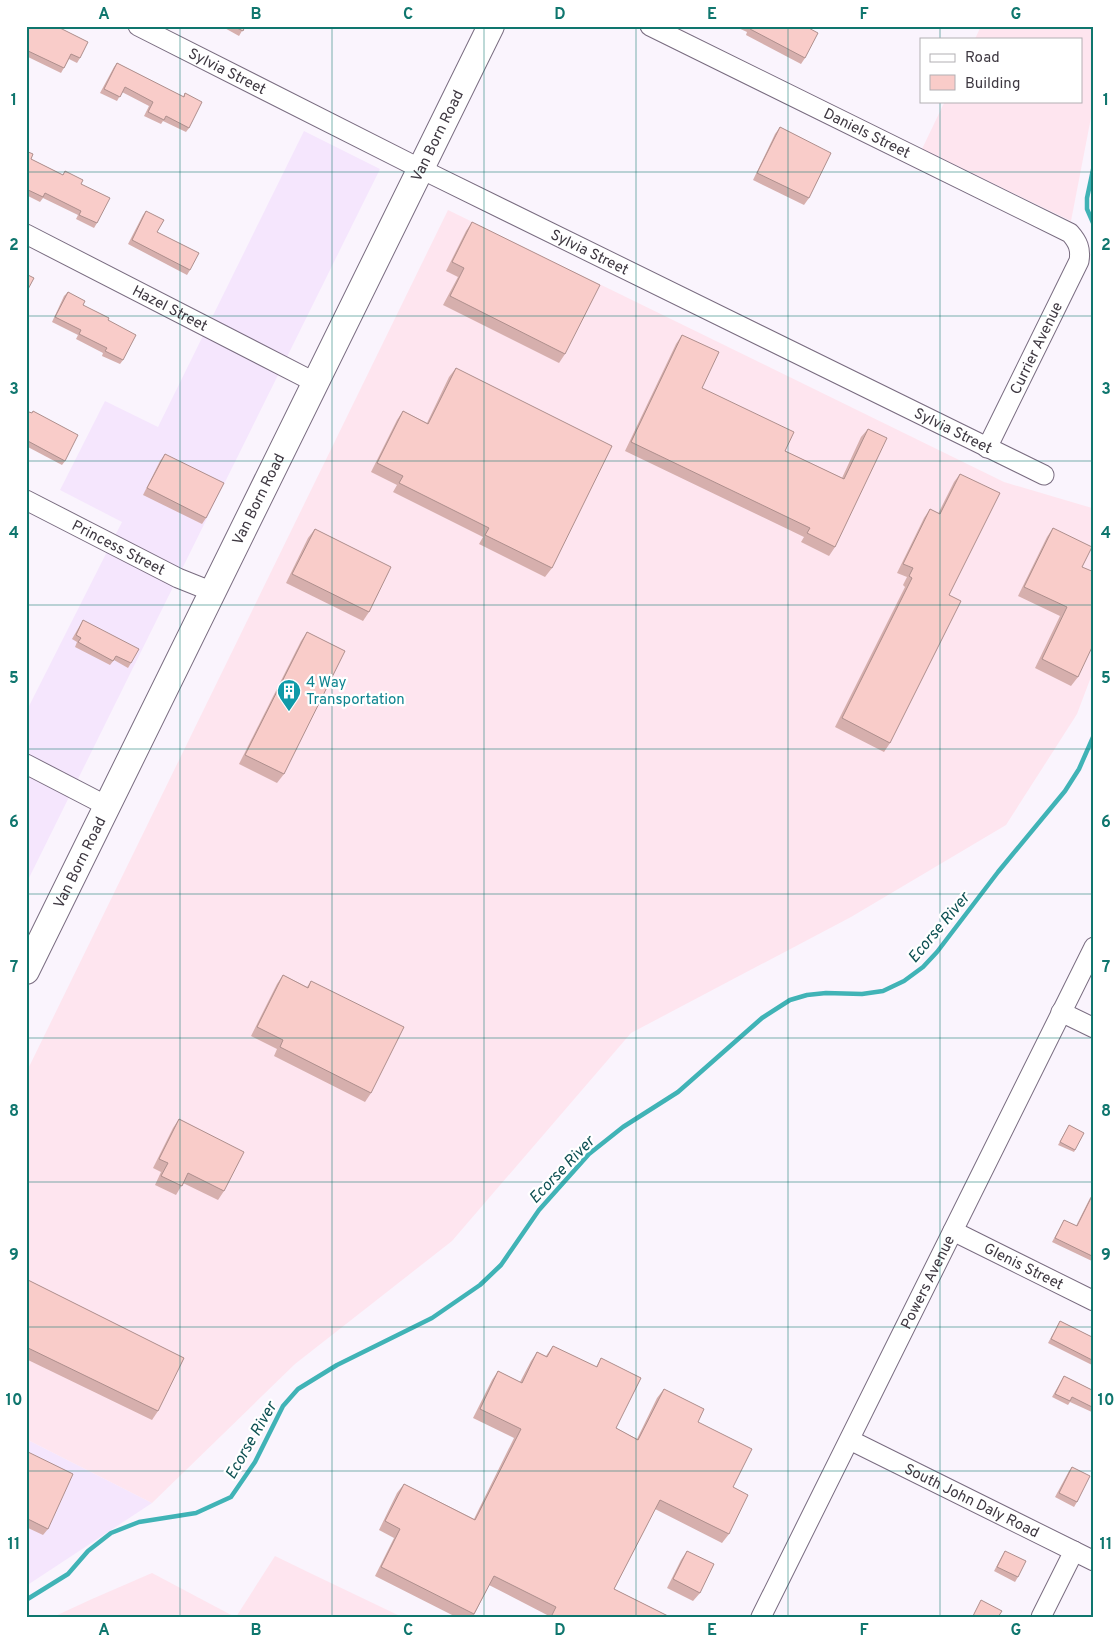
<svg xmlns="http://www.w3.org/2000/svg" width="1120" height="1643" font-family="Overpass,sans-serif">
<rect width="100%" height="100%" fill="#faf4fd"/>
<g fill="#f5e6fd">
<path d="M 304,131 L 380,169 L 26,884 L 26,712 L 122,522 L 60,490 L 105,401 L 158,427 Z"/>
<path d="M 26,1439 L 152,1503 L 26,1586 Z"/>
</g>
<g fill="#fee5ef">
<path d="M 981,26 L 1094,26 L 1094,102 L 1071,221 L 922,149 L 945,101 L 1081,101 L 1081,39 L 975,39 Z"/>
<path d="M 448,210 L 1004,482 L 1092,508 L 1094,512 L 1094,669 L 1077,714 L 1006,825 L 851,917 L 631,1033 L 452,1241 L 295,1364 L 152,1503 L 26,1439 L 26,1073 Z"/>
<path d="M 275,1556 L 310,1573 L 402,1617 L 236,1617 Z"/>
<path d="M 152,1573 L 235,1617 L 53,1617 L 92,1599 Z"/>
</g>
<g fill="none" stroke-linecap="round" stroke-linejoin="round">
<g stroke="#40b3b6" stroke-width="4.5">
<path d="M 1094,165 L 1087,198 L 1087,209 L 1094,225"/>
<path d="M 26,1600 L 68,1574 L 88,1551 L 111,1533 L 139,1522 L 196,1513 L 231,1497 L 255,1462 L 283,1406 L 298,1389 L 337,1365 L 432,1318 L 480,1285 L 501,1265 L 539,1210 L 589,1154 L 623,1127 L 678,1092 L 762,1018 L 790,1000 L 807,995 L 826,993 L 862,994 L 883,991 L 904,981 L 923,967 L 937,952 L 998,872 L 1065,791 L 1079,769 L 1094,735"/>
</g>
<g stroke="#796c80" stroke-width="21">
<g id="street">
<path id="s1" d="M 138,26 L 421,169 L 1044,475"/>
<path id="s2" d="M 650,26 L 1070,233 C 1078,242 1081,249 1079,261 L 987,448"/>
<path id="s3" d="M 26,234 L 316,383"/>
<path id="s4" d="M 26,500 L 178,578 L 213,592"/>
<path d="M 26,764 L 107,806"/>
<path d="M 1061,1012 L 1094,1028"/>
<path id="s5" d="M 953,1231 L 1094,1301"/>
<path id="s6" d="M 850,1440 L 1094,1561"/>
<path id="s7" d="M 761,1617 L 1094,947"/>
<path d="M 1041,1617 L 1074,1551"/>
</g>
</g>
<g stroke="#796c80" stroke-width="28">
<g id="secondary">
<path id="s8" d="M 26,971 L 491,26"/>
</g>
</g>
<use href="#street" stroke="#fff" stroke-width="19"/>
<use href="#secondary" stroke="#fff" stroke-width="26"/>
</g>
<g fill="#d6afad">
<path d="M 26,26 L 80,58 L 77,63 L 69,59 L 61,73 L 26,56 Z"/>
<path d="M 221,26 L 245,26 L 239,36 Z"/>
<path d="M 734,26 L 805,26 L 805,58 L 801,64 L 746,35 L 747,32 Z"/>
<path d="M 117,63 L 183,97 L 185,93 L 189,128 L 186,132 L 163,121 L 161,124 L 144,116 L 149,106 L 122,92 L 117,101 L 100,93 L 114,67 Z"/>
<path d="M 780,127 L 809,198 L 804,205 L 753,180 L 775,134 Z"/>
<path d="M 26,151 L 31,159 L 63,175 L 65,171 L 81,184 L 97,223 L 94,228 L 76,219 L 78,215 L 43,198 L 40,202 L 26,195 Z"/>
<path d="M 146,211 L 157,232 L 190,270 L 187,275 L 128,244 L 143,215 Z"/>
<path d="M 472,222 L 565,354 L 559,363 L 443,305 L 458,277 L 446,271 L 466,231 Z"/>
<path d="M 68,292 L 83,305 L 108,320 L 123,360 L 120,364 L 102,356 L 103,353 L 76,339 L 78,335 L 52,322 L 64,296 Z"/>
<path d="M 682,335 L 702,388 L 785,451 L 842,478 L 861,437 L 868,429 L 835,547 L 829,556 L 801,542 L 804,537 L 625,451 L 676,344 Z"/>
<path d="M 456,368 L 552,568 L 545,577 L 479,544 L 483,537 L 393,492 L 397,485 L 371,472 L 397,420 L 403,411 L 427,423 L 449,377 Z"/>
<path d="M 26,411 L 65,461 L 62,465 L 26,446 Z"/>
<path d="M 165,454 L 206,518 L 202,524 L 143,495 L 160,461 Z"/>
<path d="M 960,474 L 949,595 L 890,743 L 884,752 L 835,727 L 905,587 L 903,585 L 907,577 L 897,573 L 924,518 L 930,509 L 938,514 L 954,482 Z"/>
<path d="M 1053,528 L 1082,567 L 1078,677 L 1071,686 L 1035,668 L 1060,616 L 1018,596 L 1047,537 Z"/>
<path d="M 315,529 L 369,612 L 363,621 L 286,583 L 308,538 Z"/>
<path d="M 83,620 L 131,663 L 128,668 L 114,660 L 110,665 L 75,647 L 77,642 L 72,639 Z"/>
<path d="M 307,632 L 284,774 L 277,783 L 239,764 L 301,641 Z"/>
<path d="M 283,975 L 307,987 L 311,981 L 371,1093 L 365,1102 L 274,1056 L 277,1049 L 251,1036 L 277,984 Z"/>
<path d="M 179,1119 L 224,1191 L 218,1200 L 183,1183 L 176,1195 L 155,1185 L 161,1172 L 153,1168 L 173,1128 Z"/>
<path d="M 1069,1125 L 1075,1150 L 1074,1152 L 1058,1145 Z"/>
<path d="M 1093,1194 L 1092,1233 L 1094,1234 L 1094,1262 L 1052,1242 L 1064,1220 L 1076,1226 L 1090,1198 Z"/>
<path d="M 26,1279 L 158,1411 L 152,1420 L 26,1359 Z"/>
<path d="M 1060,1321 L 1094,1338 L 1094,1366 L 1048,1343 Z"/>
<path d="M 553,1346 L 596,1367 L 601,1358 L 616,1428 L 637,1439 L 657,1398 L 664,1389 L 698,1422 L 733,1487 L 729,1534 L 722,1543 L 655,1509 L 614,1589 L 670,1617 L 549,1617 L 549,1616 L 489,1585 L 473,1617 L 456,1617 L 375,1576 L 394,1538 L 379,1530 L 397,1493 L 404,1484 L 474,1519 L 514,1438 L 473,1418 L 492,1380 L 498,1371 L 520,1382 L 531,1361 L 537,1352 L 546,1356 Z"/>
<path d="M 1064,1376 L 1094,1391 L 1094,1413 L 1070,1402 L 1068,1405 L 1052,1397 Z"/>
<path d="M 26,1451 L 48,1529 L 43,1535 L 26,1527 Z"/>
<path d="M 1072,1467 L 1077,1502 L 1074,1507 L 1055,1497 L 1069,1471 Z"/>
<path d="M 687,1551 L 700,1593 L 693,1601 L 667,1588 L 681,1560 Z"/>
<path d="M 1005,1551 L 1018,1577 L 1015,1582 L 994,1571 L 1002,1556 Z"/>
</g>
<g fill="#f9ccc9" stroke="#ae8f8d">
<path d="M 26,26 L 56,26 L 88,42 L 80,58 L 71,54 L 64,68 L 26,50 Z"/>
<path d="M 233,26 L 245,26 L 243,31 Z"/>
<path d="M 750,26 L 805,26 L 818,33 L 805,58 L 750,29 L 751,27 Z"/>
<path d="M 117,63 L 184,97 L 185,93 L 202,102 L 189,128 L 166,116 L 164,120 L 148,112 L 153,102 L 125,87 L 120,97 L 104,89 Z"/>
<path d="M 780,127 L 831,153 L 809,198 L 757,173 Z"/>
<path d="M 26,151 L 33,154 L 31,159 L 63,175 L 65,171 L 83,180 L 81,184 L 110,198 L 97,223 L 79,215 L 81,211 L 45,193 L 43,197 L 26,189 L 26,186 L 28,183 L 26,183 Z"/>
<path d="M 146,211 L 164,220 L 157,232 L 199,253 L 190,270 L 132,240 Z"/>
<path d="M 472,222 L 600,285 L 565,354 L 450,296 L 464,268 L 452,262 Z"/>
<path d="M 26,274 L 34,278 L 26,293 Z"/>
<path d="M 68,292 L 85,301 L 83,305 L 109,318 L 108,320 L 136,335 L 123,360 L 105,351 L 107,348 L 79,334 L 81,330 L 55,317 Z"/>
<path d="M 682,335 L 719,352 L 702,388 L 794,432 L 785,451 L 844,479 L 868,429 L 887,438 L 835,547 L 807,533 L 810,528 L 631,442 Z"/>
<path d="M 456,368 L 612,446 L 552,568 L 485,535 L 489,528 L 399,483 L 403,476 L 377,463 L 403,411 L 428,424 Z"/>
<path d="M 26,411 L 32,413 L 33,411 L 78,435 L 65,461 L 26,440 Z"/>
<path d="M 165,454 L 224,483 L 206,518 L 147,488 Z"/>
<path d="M 960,474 L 1000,493 L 949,595 L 961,601 L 890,743 L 842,718 L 912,578 L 909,576 L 913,568 L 903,564 L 930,509 L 940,514 Z"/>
<path d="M 1053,528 L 1092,547 L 1082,567 L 1094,572 L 1094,643 L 1078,677 L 1042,659 L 1067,607 L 1024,587 Z"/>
<path d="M 315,529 L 391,567 L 369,612 L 292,574 Z"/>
<path d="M 83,620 L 139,649 L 131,663 L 116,656 L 113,661 L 78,642 L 81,638 L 76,635 Z"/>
<path d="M 307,632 L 345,651 L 284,774 L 245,755 Z"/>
<path d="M 283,975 L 308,988 L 311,981 L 404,1027 L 371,1093 L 280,1047 L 283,1040 L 257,1027 Z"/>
<path d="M 179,1119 L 244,1152 L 224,1191 L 188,1173 L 182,1186 L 161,1176 L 168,1163 L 159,1159 Z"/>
<path d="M 1069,1125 L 1084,1133 L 1075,1150 L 1060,1142 Z"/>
<path d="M 1093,1194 L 1094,1194 L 1094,1230 L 1092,1233 L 1094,1234 L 1094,1257 L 1055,1238 L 1064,1220 L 1077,1226 Z"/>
<path d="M 26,1279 L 184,1358 L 158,1411 L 26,1347 Z"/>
<path d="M 1060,1321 L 1094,1338 L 1094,1361 L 1051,1339 Z"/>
<path d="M 553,1346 L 597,1367 L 601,1358 L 641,1378 L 616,1428 L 638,1440 L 664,1389 L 704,1409 L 698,1422 L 752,1449 L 733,1487 L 748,1495 L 729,1534 L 660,1500 L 614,1589 L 670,1617 L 551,1617 L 556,1607 L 494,1576 L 474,1614 L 381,1567 L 400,1529 L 385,1521 L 404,1484 L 475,1520 L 521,1429 L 480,1409 L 498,1371 L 522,1383 L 537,1352 L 547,1357 Z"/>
<path d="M 1064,1376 L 1094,1391 L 1094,1408 L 1072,1397 L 1070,1401 L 1055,1394 Z"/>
<path d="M 26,1451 L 73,1474 L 48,1529 L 26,1518 Z"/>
<path d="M 1072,1467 L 1090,1476 L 1077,1502 L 1059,1493 Z"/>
<path d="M 687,1551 L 714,1564 L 700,1593 L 673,1579 Z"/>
<path d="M 1005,1551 L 1026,1561 L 1018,1577 L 997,1567 Z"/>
<path d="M 981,1600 L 1002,1611 L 998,1617 L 975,1617 L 973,1616 Z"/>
</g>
<path fill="none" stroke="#0f766e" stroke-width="1" stroke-opacity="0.55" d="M 180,26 L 180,1617M 332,26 L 332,1617M 484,26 L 484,1617M 636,26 L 636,1617M 788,26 L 788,1617M 940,26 L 940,39M 940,101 L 940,1617M 26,172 L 1094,172M 26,316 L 1094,316M 26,461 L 1094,461M 26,605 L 1094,605M 26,749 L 1094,749M 26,894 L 1094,894M 26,1038 L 1094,1038M 26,1182 L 1094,1182M 26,1327 L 1094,1327M 26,1471 L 1094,1471"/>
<defs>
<g id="building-pin" transform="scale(1.25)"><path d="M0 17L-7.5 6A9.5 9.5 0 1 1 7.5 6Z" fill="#0f9aa8" stroke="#fff"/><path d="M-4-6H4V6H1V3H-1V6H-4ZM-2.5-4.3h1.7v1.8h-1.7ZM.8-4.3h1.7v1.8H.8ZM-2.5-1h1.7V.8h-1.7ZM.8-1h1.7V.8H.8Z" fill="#fff"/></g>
</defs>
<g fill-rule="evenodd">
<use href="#building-pin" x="289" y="691"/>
</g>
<g text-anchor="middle" stroke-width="4.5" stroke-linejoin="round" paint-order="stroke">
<g font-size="15" fill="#3e3841" stroke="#fff">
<text dy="5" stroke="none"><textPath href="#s1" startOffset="100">Sylvia Street</textPath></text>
<text dy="5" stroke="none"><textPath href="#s2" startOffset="242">Daniels Street</textPath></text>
<text dy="5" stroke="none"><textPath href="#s8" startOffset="931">Van Born Road</textPath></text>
<text dy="5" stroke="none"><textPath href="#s1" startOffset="505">Sylvia Street</textPath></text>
<text dy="5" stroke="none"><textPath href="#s3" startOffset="162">Hazel Street</textPath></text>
<text transform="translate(1036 348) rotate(-64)" y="5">Currier Avenue</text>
<text dy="5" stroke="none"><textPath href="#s1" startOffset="910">Sylvia Street</textPath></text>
<text dy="5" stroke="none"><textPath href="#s8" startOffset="526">Van Born Road</textPath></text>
<text dy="5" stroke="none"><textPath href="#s4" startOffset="104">Princess Street</textPath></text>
<text dy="5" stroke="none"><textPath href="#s8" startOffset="121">Van Born Road</textPath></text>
<text dy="5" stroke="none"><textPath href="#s5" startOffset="79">Glenis Street</textPath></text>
<text dy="5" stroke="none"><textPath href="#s7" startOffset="374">Powers Avenue</textPath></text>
<text dy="5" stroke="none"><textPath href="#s6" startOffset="136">South John Daly Road</textPath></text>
</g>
<g font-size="15" fill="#0d838f" stroke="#fff" text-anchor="start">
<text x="306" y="687">4 Way<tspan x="306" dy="17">Transportation</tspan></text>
</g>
<g font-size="16" font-style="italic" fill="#0e5153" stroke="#fff">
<text transform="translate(938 927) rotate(-50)" y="6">Ecorse River</text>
<text transform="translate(561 1169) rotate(-46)" y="6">Ecorse River</text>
<text transform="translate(250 1440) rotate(-60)" y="6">Ecorse River</text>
</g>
</g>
<rect width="1120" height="1643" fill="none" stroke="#ffffff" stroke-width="55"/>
<rect x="920" y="38" width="162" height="65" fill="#ffffff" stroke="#b2afb3"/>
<rect x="930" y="54" width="25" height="8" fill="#ffffff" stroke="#b2afb3"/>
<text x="965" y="62" font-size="15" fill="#3e3841">Road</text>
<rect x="930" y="75" width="25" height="15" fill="#f9ccc9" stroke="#b2afb3"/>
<text x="965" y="88" font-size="15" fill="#3e3841">Building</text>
<rect x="28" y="28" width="1064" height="1588" fill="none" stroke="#0f766e" stroke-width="2"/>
<g font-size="16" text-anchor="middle" font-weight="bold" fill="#0f766e">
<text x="104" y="19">A</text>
<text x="256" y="19">B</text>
<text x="408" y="19">C</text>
<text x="560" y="19">D</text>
<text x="712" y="19">E</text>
<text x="864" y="19">F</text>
<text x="1016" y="19">G</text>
<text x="14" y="105">1</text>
<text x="1106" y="105">1</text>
<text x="14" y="250">2</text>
<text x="1106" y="250">2</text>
<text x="14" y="394">3</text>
<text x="1106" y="394">3</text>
<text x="14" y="538">4</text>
<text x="1106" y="538">4</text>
<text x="14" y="683">5</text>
<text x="1106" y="683">5</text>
<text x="14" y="827">6</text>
<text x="1106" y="827">6</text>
<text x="14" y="972">7</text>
<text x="1106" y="972">7</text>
<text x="14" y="1116">8</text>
<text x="1106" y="1116">8</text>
<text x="14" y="1260">9</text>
<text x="1106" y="1260">9</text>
<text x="14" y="1405">10</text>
<text x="1106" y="1405">10</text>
<text x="14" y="1549">11</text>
<text x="1106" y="1549">11</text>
<text x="104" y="1635">A</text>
<text x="256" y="1635">B</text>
<text x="408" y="1635">C</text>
<text x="560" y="1635">D</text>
<text x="712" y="1635">E</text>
<text x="864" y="1635">F</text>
<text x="1016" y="1635">G</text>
</g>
</svg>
